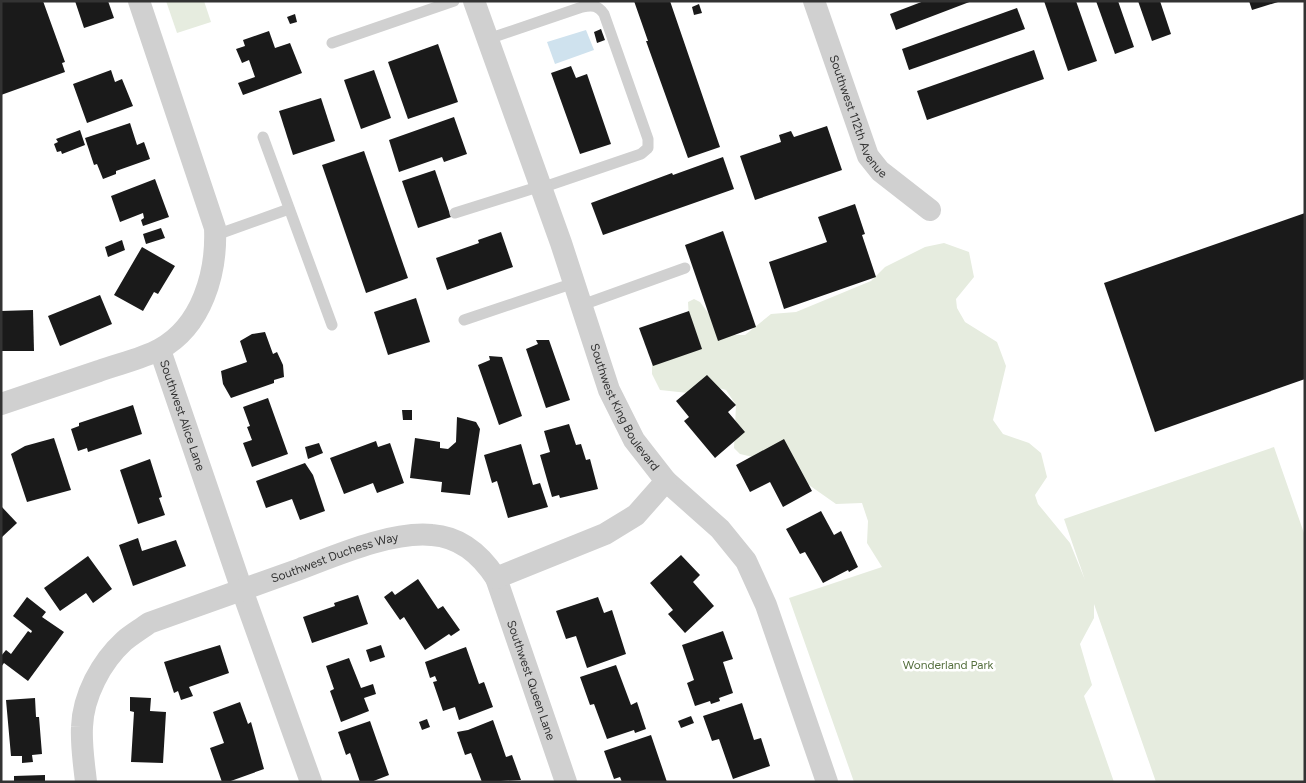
<svg xmlns="http://www.w3.org/2000/svg" width="1306" height="783" font-family="Figtree,sans-serif">
<rect width="100%" height="100%" fill="#fff"/>
<g fill="#e6ecdf">
<path d="M 166,1 L 204,1 L 211,22 L 177,33 Z"/>
<path d="M 944,243 L 969,252 L 974,277 L 956,299 L 957,308 L 965,322 L 997,342 L 1006,366 L 993,420 L 1003,434 L 1029,443 L 1041,453 L 1047,477 L 1035,495 L 1038,504 L 1070,543 L 1085,580 L 1064,519 L 1274,447 L 1305,536 L 1305,782 L 1156,782 L 1094,604 L 1094,618 L 1080,644 L 1092,685 L 1084,696 L 1114,782 L 854,782 L 789,598 L 882,567 L 867,543 L 868,521 L 862,503 L 836,504 L 809,485 L 780,478 L 753,457 L 740,454 L 734,448 L 736,405 L 726,390 L 705,384 L 688,393 L 660,390 L 652,374 L 652,357 L 690,338 L 688,302 L 694,299 L 700,302 L 720,329 L 732,335 L 745,335 L 771,314 L 796,312 L 871,281 L 885,267 L 925,247 Z"/>
</g>
<path fill="#cfe2ee" d="M 586,30 L 594,50 L 555,64 L 547,42 Z"/>
<g fill="#1a1a1a">
<path d="M 1,1 L 43,1 L 65,62 L 62,63 L 65,72 L 1,95 Z"/>
<path d="M 75,1 L 108,1 L 114,18 L 84,28 Z"/>
<path d="M 634,1 L 670,1 L 720,147 L 688,158 L 646,41 L 648,41 Z"/>
<path d="M 924,1 L 972,1 L 896,30 L 890,14 Z"/>
<path d="M 1044,1 L 1076,1 L 1097,61 L 1068,71 Z"/>
<path d="M 1096,1 L 1118,1 L 1134,47 L 1115,54 Z"/>
<path d="M 1138,1 L 1160,1 L 1171,34 L 1152,41 Z"/>
<path d="M 1249,1 L 1278,1 L 1278,2 L 1252,10 Z"/>
<path d="M 699,4 L 702,13 L 694,15 L 692,7 Z"/>
<path d="M 1017,8 L 1025,29 L 909,70 L 902,49 Z"/>
<path d="M 295,14 L 297,22 L 290,24 L 287,17 Z"/>
<path d="M 601,29 L 605,40 L 597,43 L 594,32 Z"/>
<path d="M 269,31 L 275,48 L 290,43 L 302,73 L 243,95 L 238,83 L 255,77 L 249,60 L 242,63 L 236,49 L 245,46 L 243,40 Z"/>
<path d="M 438,44 L 458,102 L 408,119 L 388,62 Z"/>
<path d="M 1034,50 L 1044,79 L 927,120 L 917,91 Z"/>
<path d="M 571,66 L 576,78 L 587,74 L 611,144 L 580,154 L 551,73 Z"/>
<path d="M 111,70 L 115,82 L 122,79 L 133,106 L 87,123 L 73,84 Z"/>
<path d="M 374,70 L 391,118 L 361,129 L 344,80 Z"/>
<path d="M 321,98 L 335,141 L 293,155 L 279,111 Z"/>
<path d="M 454,117 L 467,154 L 444,162 L 442,157 L 399,172 L 389,140 Z"/>
<path d="M 130,123 L 137,145 L 144,142 L 150,159 L 116,171 L 116,174 L 103,179 L 97,164 L 94,165 L 85,138 Z"/>
<path d="M 827,126 L 842,170 L 755,200 L 740,156 L 781,142 L 779,135 L 791,131 L 794,137 Z"/>
<path d="M 80,130 L 85,145 L 62,154 L 61,151 L 57,152 L 54,144 L 58,142 L 56,139 Z"/>
<path d="M 364,151 L 408,278 L 366,293 L 322,165 Z"/>
<path d="M 723,157 L 734,189 L 603,235 L 591,203 L 672,173 L 673,175 Z"/>
<path d="M 435,170 L 451,217 L 418,228 L 402,181 Z"/>
<path d="M 155,179 L 169,217 L 143,226 L 141,220 L 144,218 L 143,213 L 120,222 L 111,196 Z"/>
<path d="M 855,204 L 865,234 L 862,235 L 876,277 L 784,309 L 769,262 L 827,242 L 818,217 Z"/>
<path d="M 1305,213 L 1305,379 L 1155,432 L 1104,283 Z"/>
<path d="M 161,228 L 165,238 L 146,244 L 143,234 Z"/>
<path d="M 723,231 L 756,327 L 718,341 L 685,245 Z"/>
<path d="M 501,232 L 513,267 L 447,290 L 436,258 L 479,243 L 478,240 Z"/>
<path d="M 122,240 L 125,250 L 108,257 L 105,247 Z"/>
<path d="M 142,247 L 175,266 L 158,294 L 154,292 L 143,311 L 114,295 Z"/>
<path d="M 100,295 L 112,324 L 60,346 L 48,316 Z"/>
<path d="M 416,298 L 430,342 L 388,355 L 374,312 Z"/>
<path d="M 33,310 L 34,351 L 2,351 L 1,311 Z"/>
<path d="M 689,311 L 702,349 L 653,366 L 639,328 Z"/>
<path d="M 265,332 L 273,354 L 277,352 L 283,365 L 284,377 L 274,380 L 274,383 L 231,398 L 223,384 L 221,371 L 247,362 L 240,341 L 252,334 Z"/>
<path d="M 536,340 L 549,340 L 570,400 L 546,408 L 526,349 L 538,344 Z"/>
<path d="M 489,356 L 502,357 L 522,416 L 499,425 L 478,365 L 490,360 Z"/>
<path d="M 707,375 L 736,405 L 728,412 L 745,432 L 715,458 L 684,421 L 689,417 L 676,401 Z"/>
<path d="M 268,398 L 288,454 L 252,467 L 243,443 L 252,440 L 247,427 L 250,426 L 243,407 Z"/>
<path d="M 133,405 L 142,434 L 88,452 L 87,448 L 78,451 L 71,429 L 79,426 L 79,423 Z"/>
<path d="M 402,410 L 412,410 L 412,420 L 403,420 Z"/>
<path d="M 457,417 L 476,422 L 480,429 L 470,495 L 441,492 L 442,482 L 410,478 L 415,438 L 440,442 L 440,448 L 448,449 L 456,442 Z"/>
<path d="M 569,424 L 576,445 L 581,444 L 586,460 L 590,459 L 598,489 L 560,498 L 559,495 L 552,497 L 540,455 L 550,452 L 544,431 Z"/>
<path d="M 54,438 L 71,490 L 27,502 L 11,454 L 25,446 Z"/>
<path d="M 784,439 L 812,491 L 783,507 L 770,482 L 750,492 L 736,465 Z"/>
<path d="M 376,441 L 378,447 L 390,443 L 404,483 L 377,493 L 373,483 L 344,494 L 330,458 Z"/>
<path d="M 319,443 L 323,453 L 308,459 L 305,447 Z"/>
<path d="M 521,444 L 533,485 L 540,483 L 548,507 L 508,518 L 497,481 L 492,483 L 484,455 Z"/>
<path d="M 150,459 L 162,497 L 159,498 L 165,515 L 138,524 L 120,470 Z"/>
<path d="M 305,463 L 313,475 L 325,511 L 300,520 L 292,499 L 266,508 L 256,481 Z"/>
<path d="M 1,506 L 17,523 L 1,538 Z"/>
<path d="M 821,511 L 834,535 L 841,531 L 858,567 L 849,572 L 848,570 L 823,583 L 805,552 L 800,554 L 786,529 Z"/>
<path d="M 138,538 L 142,551 L 176,540 L 186,566 L 133,586 L 119,545 Z"/>
<path d="M 681,555 L 700,575 L 693,582 L 714,606 L 685,633 L 668,614 L 673,610 L 650,583 Z"/>
<path d="M 88,556 L 112,589 L 93,603 L 86,593 L 60,611 L 44,588 Z"/>
<path d="M 418,579 L 438,609 L 443,606 L 460,630 L 451,636 L 449,634 L 425,650 L 404,617 L 400,620 L 384,597 L 392,591 L 395,595 Z"/>
<path d="M 358,595 L 368,624 L 312,643 L 303,617 L 335,606 L 334,603 Z"/>
<path d="M 27,597 L 46,612 L 42,617 L 64,632 L 28,681 L 4,663 L 1,667 L 1,656 L 6,650 L 11,654 L 28,631 L 31,633 L 32,631 L 13,616 Z"/>
<path d="M 598,597 L 604,613 L 612,610 L 626,654 L 587,668 L 576,636 L 566,639 L 556,611 Z"/>
<path d="M 723,631 L 733,659 L 723,662 L 733,693 L 719,698 L 720,701 L 711,704 L 710,701 L 695,706 L 687,683 L 694,680 L 682,645 Z"/>
<path d="M 220,645 L 229,673 L 189,687 L 193,696 L 181,700 L 178,691 L 174,693 L 164,662 Z"/>
<path d="M 381,645 L 385,657 L 370,662 L 366,650 Z"/>
<path d="M 466,647 L 479,684 L 484,682 L 493,707 L 459,720 L 455,707 L 443,711 L 433,682 L 437,681 L 435,676 L 430,678 L 425,662 Z"/>
<path d="M 349,658 L 361,688 L 373,684 L 376,694 L 364,698 L 369,711 L 341,722 L 330,691 L 334,689 L 326,666 Z"/>
<path d="M 616,665 L 631,705 L 637,702 L 646,729 L 635,733 L 634,730 L 607,739 L 594,704 L 590,705 L 580,677 Z"/>
<path d="M 130,697 L 151,698 L 150,711 L 166,712 L 163,763 L 131,762 L 134,712 L 130,711 Z"/>
<path d="M 35,698 L 36,717 L 39,717 L 42,754 L 32,755 L 33,762 L 22,763 L 22,756 L 11,756 L 6,700 Z"/>
<path d="M 240,702 L 248,724 L 251,722 L 264,769 L 228,782 L 222,782 L 210,748 L 224,743 L 213,712 Z"/>
<path d="M 742,703 L 754,740 L 761,738 L 770,766 L 733,779 L 719,739 L 712,741 L 703,716 Z"/>
<path d="M 691,716 L 694,723 L 681,728 L 678,721 Z"/>
<path d="M 427,719 L 430,727 L 422,730 L 419,722 Z"/>
<path d="M 493,720 L 506,757 L 512,755 L 521,780 L 482,782 L 471,753 L 465,755 L 457,732 L 468,730 Z"/>
<path d="M 370,721 L 389,775 L 371,782 L 360,782 L 350,753 L 346,755 L 338,732 Z"/>
<path d="M 651,735 L 667,782 L 622,782 L 620,777 L 614,779 L 604,751 Z"/>
<path d="M 45,775 L 45,782 L 14,782 L 14,776 Z"/>
</g>
<g fill="none" stroke-linecap="round" stroke-linejoin="round">
<g stroke="#d0d0d0" stroke-width="11">
<path d="M 488,39 L 582,7 C 592,5 598,5 604,14 L 648,139 L 648,148 L 641,154 L 541,188"/>
<path d="M 332,43 L 454,1"/>
<path d="M 263,137 L 332,325"/>
<path d="M 455,213 L 541,186"/>
<path d="M 216,235 L 289,209"/>
<path d="M 582,305 L 685,268"/>
<path d="M 464,320 L 574,283"/>
</g>
<g stroke="#d0d0d0" stroke-width="22">
<path id="s1" d="M 474,1 L 561,243 L 609,390 L 634,440 L 666,481 L 720,529 L 746,561 L 766,605 L 827,782"/>
<path id="s2" d="M 814,1 L 868,156 L 880,171 L 930,210"/>
<path id="s3" d="M 160,350 L 242,590 L 311,782"/>
<path d="M 1,404 C 34,393 66,382 99,371 C 118,364 142,359 160,349 C 202,326 217,273 215,228 L 139,1"/>
<path id="s4" d="M 496,578 L 566,782"/>
<path id="s5" d="M 86,782 C 84,764 81,745 82,727 C 83,696 101,662 124,641 C 131,635 141,629 149,623 C 199,605 249,587 300,569 C 337,555 392,531 432,535 C 461,537 481,555 496,578 L 605,534 L 636,515 L 666,481"/>
</g>
</g>
<g text-anchor="middle" stroke-width="5" stroke-linejoin="round" paint-order="stroke">
<g font-size="12" fill="#333" stroke="#fff">
<text dy="4" stroke="none"><textPath href="#s2" startOffset="124">Southwest 112th Avenue</textPath></text>
<text dy="4" stroke="none"><textPath href="#s1" startOffset="434">Southwest King Boulevard</textPath></text>
<text dy="4" stroke="none"><textPath href="#s3" startOffset="69">Southwest Alice Lane</textPath></text>
<text dy="4" stroke="none"><textPath href="#s5" startOffset="381">Southwest Duchess Way</textPath></text>
<text dy="4" stroke="none"><textPath href="#s4" startOffset="108">Southwest Queen Lane</textPath></text>
</g>
<g font-size="12" fill="#56703f" stroke="#fff">
<text x="948" y="669">Wonderland Park</text>
</g>
</g>
<rect width="1306" height="783" fill="none" stroke="#333333" stroke-width="5"/>
</svg>
